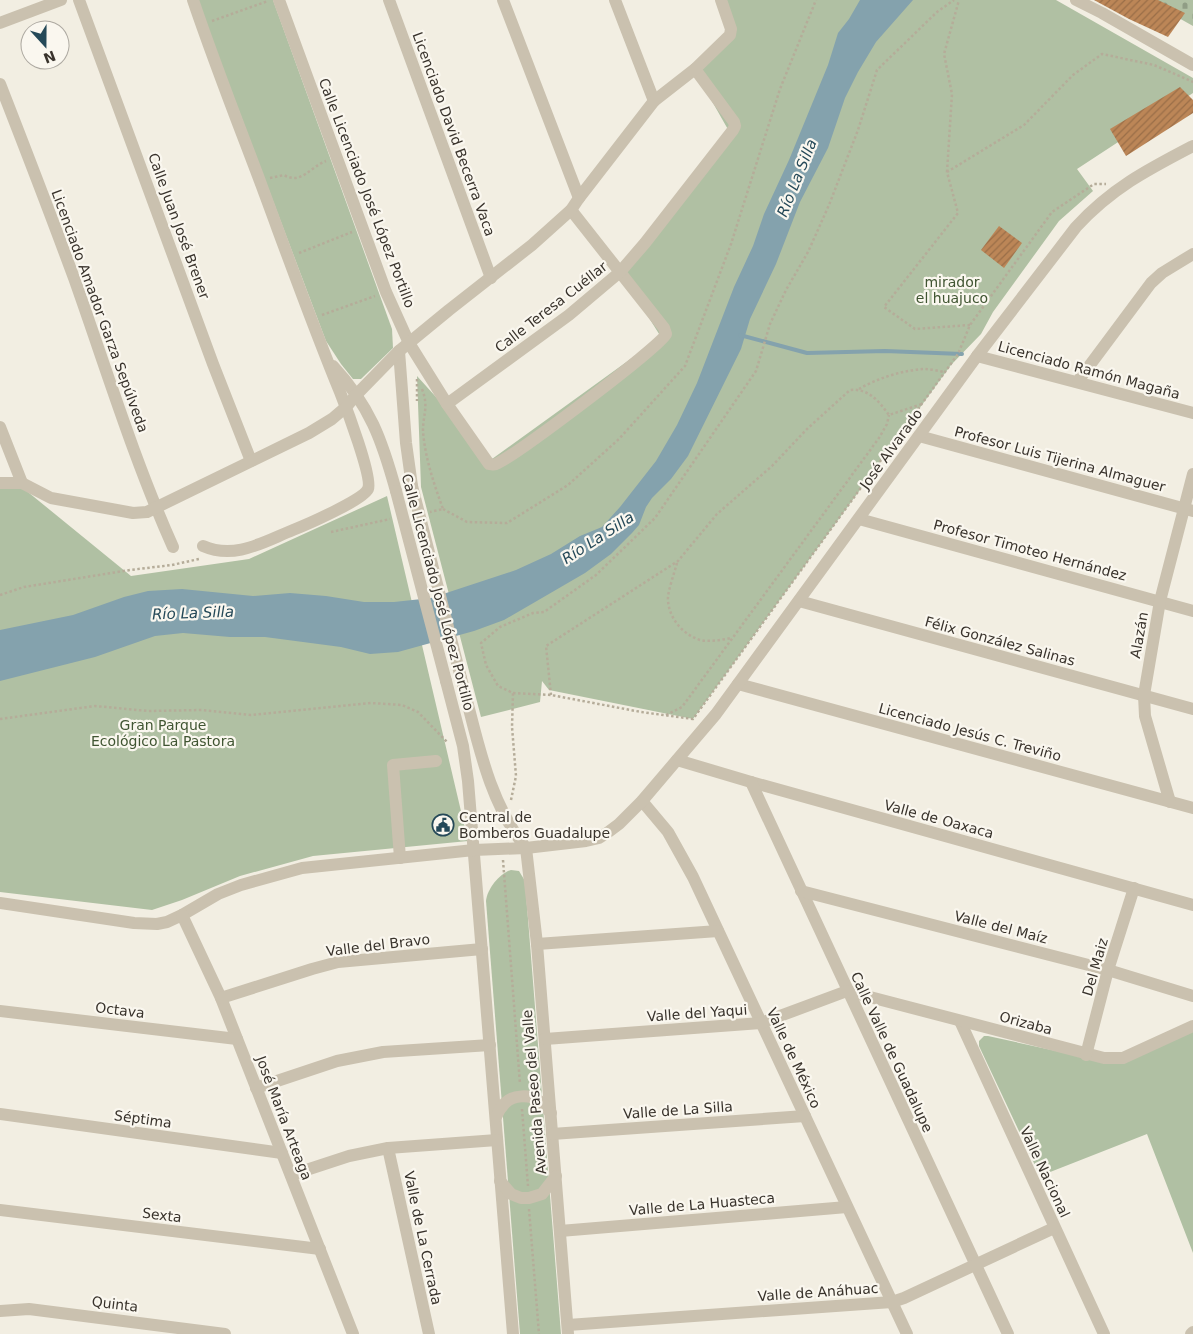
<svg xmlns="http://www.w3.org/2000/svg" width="1193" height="1334" font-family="'DejaVu Sans',sans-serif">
<defs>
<pattern id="cemetery-stones" width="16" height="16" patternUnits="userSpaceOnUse" patternTransform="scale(1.25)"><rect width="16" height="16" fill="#b0c0a3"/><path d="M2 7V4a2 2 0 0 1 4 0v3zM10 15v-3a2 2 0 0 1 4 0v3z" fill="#909d85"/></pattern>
<pattern id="building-hatch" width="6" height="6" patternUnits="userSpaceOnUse" patternTransform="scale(1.25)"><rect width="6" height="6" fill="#bc8657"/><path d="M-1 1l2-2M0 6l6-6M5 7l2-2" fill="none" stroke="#9a6e48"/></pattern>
</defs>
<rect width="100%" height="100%" fill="#f2eee2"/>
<path fill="url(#cemetery-stones)" d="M 1132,0 L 1193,0 L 1193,26 L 1161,8 Z"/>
<g fill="#b0c0a3">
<path d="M 197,0 L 273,0 L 392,329 L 393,348 L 361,379 L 353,379 L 341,364 L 326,341 Z"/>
<path d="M 719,0 L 1056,0 L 1193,78 L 1193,93 L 1077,169 L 1093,191 L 1059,221 L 993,312 L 981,334 L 951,365 L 693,719 L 549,690 L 542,681 L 540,702 L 481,717 L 421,487 L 417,376 L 492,459 L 661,337 L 620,272 L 730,133 L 696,73 L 730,32 Z"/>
<path d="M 23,488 L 131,576 L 249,559 L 387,496 L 468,841 L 313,856 L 240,876 L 182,900 L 152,910 L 0,892 L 0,489 Z"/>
<path d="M 511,870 L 519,871 L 525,881 L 561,1334 L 520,1334 L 486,901 C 487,889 500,873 511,870 Z"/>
<path d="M 1193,1031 L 1193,1253 L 1147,1134 L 1040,1176 L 979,1046 L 979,1041 L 984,1036 L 988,1036 L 1116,1064 Z"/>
</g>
<path fill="#84a2ad" d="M 860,0 L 913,0 L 876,42 L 858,72 L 845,98 L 828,148 L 800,202 L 776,264 L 750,319 L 741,349 L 688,456 L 671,479 L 652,498 L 646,507 L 639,525 L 632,533 L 611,554 L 585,573 L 504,620 L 474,631 L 398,652 L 370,654 L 341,647 L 265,637 L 230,637 L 183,633 L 155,636 L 95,657 L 0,681 L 0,630 L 73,615 L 124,597 L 148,591 L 182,589 L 253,596 L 290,593 L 326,596 L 364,602 L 394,602 L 431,598 L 516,570 L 551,554 L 580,536 L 602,527 L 620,507 L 656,461 L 677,425 L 697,383 L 734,287 L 753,246 L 764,214 L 789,160 L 828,65 L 838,33 L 849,19 Z"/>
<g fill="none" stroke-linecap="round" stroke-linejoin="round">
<path stroke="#84a2ad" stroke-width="4" d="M 740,335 L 807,353 L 885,351 L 962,354"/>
</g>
<g fill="url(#building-hatch)">
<path d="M 1094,0 L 1158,0 L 1185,13 L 1168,37 L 1129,19 Z"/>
<path d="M 1180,87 L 1193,100 L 1193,113 L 1126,156 L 1110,129 Z"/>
<path d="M 999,226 L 1022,243 L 1004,268 L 981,250 Z"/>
</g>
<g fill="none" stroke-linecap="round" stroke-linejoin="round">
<g stroke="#b5ac99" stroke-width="2.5" stroke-dasharray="2.5 2.5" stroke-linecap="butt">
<path d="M 212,21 L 268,1"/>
<path d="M 947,172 L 952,94 L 944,54 L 959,0"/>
<path d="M 270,178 L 284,175 C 301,185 310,167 326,161"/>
<path d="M 299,253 L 352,232"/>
<path d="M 322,315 L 375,296"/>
<path d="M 970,325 L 915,329 L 884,307 L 958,213 L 947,172 L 1024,125 L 1073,75 L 1102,54 L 1154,65 L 1193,82"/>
<path d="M 417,379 L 417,401"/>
<path d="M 422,389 C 429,407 423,414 423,431 C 425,458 434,484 443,509 L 430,512"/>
<path d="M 859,389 C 878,378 903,370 925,369 C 931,369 938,371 945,372"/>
<path d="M 443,509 L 467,522 L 507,523 L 568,485 L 619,439 L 685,366 L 731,244 L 780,89 L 816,0"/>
<path d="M 331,532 L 390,519"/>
<path d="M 677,563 C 675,571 667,593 668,600 C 669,618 682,634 700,640 C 710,642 721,640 731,638"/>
<path d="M 0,595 L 24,587 L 130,570 L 172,565 L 199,559"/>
<path d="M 513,693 L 551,695 L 641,712 L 693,719 L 958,354 L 970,325 L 1052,212 L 1094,184 L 1106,184"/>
<path d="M 551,695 L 546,646 L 678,561 L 717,514 L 772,466 L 807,429 L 850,390 C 868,388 879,401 889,415 L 922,404"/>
<path d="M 666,715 L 682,707 L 879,438 L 887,424 L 889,415"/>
<path d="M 0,719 L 95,706 L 148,711 L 202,710 L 251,715 L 371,703 L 402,705 L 418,712 L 448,743"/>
<path d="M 511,800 L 516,776 L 512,727 L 513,693 L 498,686 L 486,665 L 481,643 L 500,627 L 533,613 L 544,612 L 596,575 L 655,518 L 756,371 L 770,324 L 786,290 L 808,252 L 829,205 L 858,130 L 877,70 L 937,12 L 954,0"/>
<path d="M 503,860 L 520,1084"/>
<path d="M 522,1109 L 528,1186"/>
<path d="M 529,1209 L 539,1334"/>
</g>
<g stroke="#cac1af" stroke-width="12">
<path d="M 79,0 L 213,364 L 251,461"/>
<path d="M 193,0 C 214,62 238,123 261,184 C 287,254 312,324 340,392 C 346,407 373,478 368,489 C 363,500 306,525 293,530 C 263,542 235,560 203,546"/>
<path d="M 279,0 L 386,292 L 409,343 L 447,404 L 489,464 C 492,464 493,465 496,464 C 514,457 660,347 666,334 L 664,328 L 571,210"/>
<path d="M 389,0 L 491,278"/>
<path d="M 503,0 L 579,198"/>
<path d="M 615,0 L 654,101"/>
<path d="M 1076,0 L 1102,13 L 1193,65"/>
<path d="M 0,23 L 61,0"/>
<path d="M 0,84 C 25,148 50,213 74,278 C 106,368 134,460 173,547"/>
<path d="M 399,351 L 406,443 L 412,486"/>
<path d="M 977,356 L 1193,413"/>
<path d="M 333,366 C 370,406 382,440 396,491"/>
<path d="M 1078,381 L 1151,283 L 1162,273 L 1193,254"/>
<path d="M 447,404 L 569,315 L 620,272 L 645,243 L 733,130 L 735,126 L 734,122 L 695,69"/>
<path d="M 0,427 L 22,483"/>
<path d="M 919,436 L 1193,511"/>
<path d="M 0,483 L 22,483 L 51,498 L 133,513 L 147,512 L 309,433 L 332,419 L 346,407 L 357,394 L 399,351 L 449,310 L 532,245 L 571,210 L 579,198 L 654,101 L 695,69 L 730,35 L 731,29 L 721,0"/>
<path d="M 859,519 L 1193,611"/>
<path d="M 799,601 L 1193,709"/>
<path d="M 461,678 C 477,736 487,800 526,848"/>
<path d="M 446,681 L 463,746 L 468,781 L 513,1334"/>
<path d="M 738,684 L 1193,808"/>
<path d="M 677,760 L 751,782 L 1193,905"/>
<path d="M 751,782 L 1008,1334"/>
<path d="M 642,801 L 668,832 L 693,877 L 907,1334"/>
<path d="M 1170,802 L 1145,716 L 1144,695 L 1160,601 L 1193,474"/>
<path d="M 526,848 L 537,944 L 568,1334"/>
<path d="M 400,858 L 393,765 L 436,761"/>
<path d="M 801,891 L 1108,970 L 1193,996"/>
<path d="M 0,903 L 134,923 L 157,924 L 167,922 L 182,915 L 218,894 L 241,885 L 302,868 L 474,850 L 526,848 L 586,841 L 599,838 L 607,833 L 619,824 L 642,801 L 716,714 L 977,356 L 1076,227 C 1112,188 1147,170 1193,146"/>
<path d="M 182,915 L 221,998 L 353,1334"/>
<path d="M 537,944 L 718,931"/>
<path d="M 221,998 L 312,969 L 338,962 L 482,949"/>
<path d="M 0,1011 L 237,1039"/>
<path d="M 960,1021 L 1104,1334"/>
<path d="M 545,1039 L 761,1023 L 847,991 L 1104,1058 L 1123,1058 L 1193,1026"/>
<path d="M 1086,1055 L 1108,970 L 1134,888"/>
<path d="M 256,1088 L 337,1061 L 383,1052 L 490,1045"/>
<path d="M 0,1114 L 282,1153"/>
<path d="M 496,1117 C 498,1112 501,1107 505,1103 C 513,1095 530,1094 539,1101 C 544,1104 547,1109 551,1113"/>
<path d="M 552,1134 L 805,1116"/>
<path d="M 388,1148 L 429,1334"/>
<path d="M 291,1175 L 349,1156 L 388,1148 L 497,1140"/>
<path d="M 500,1181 L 511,1194 L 521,1198 L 529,1198 L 542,1194 L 556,1176"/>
<path d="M 0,1210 L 320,1249"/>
<path d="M 560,1231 L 847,1207"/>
<path d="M 0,1311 L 29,1309 L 225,1334"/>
<path d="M 568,1325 L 892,1302 L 904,1298 L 1054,1228"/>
<path d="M 1191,1334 L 1193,1332"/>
</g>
<g stroke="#cac1af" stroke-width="12">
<path d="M 412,486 L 461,678"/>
<path d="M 396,491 L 446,681"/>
</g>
</g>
<defs>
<g id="civic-ring" transform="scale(1.125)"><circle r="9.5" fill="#faf7ef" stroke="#254958" stroke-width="1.5"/><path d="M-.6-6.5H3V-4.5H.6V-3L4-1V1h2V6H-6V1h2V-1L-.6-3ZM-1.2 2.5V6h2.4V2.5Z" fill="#254958"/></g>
</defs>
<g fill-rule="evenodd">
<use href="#civic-ring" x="443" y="825"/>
</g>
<g text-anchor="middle" stroke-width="4.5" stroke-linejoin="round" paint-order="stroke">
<g font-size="14" fill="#39332c" stroke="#faf7ef">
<text transform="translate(454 134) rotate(70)" y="5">Licenciado David Becerra Vaca</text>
<text transform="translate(367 193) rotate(69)" y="5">Calle Licenciado José López Portillo</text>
<text transform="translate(179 226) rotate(70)" y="5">Calle Juan José Brener</text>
<text transform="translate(551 307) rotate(-38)" y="5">Calle Teresa Cuéllar</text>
<text transform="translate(100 311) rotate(70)" y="5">Licenciado Amador Garza Sepúlveda</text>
<text transform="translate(1089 370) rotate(15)" y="5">Licenciado Ramón Magaña</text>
<text transform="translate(891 449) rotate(-54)" y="5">José Alvarado</text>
<text transform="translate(1060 459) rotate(15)" y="5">Profesor Luis Tijerina Almaguer</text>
<text transform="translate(1030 550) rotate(15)" y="5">Profesor Timoteo Hernández</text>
<text transform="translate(438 592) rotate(75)" y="5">Calle Licenciado José López Portillo</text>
<text transform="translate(1139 635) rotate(-80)" y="5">Alazán</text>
<text transform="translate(1000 641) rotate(15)" y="5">Félix González Salinas</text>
<text transform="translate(970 732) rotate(15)" y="5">Licenciado Jesús C. Treviño</text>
<text transform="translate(939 819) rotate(15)" y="5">Valle de Oaxaca</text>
<text transform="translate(1001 927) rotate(14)" y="5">Valle del Maíz</text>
<text transform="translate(378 945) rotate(-7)" y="5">Valle del Bravo</text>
<text transform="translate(1095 967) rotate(-74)" y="5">Del Maiz</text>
<text transform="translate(120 1010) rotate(7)" y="5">Octava</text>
<text transform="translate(697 1013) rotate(-4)" y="5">Valle del Yaqui</text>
<text transform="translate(1026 1023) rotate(15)" y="5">Orizaba</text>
<text transform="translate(892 1052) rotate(65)" y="5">Calle Valle de Guadalupe</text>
<text transform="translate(794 1058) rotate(65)" y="5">Valle de México</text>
<text transform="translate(534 1092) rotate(-95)" y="5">Avenida Paseo del Valle</text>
<text transform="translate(678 1110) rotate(-4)" y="5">Valle de La Silla</text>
<text transform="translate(284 1118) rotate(69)" y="5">José María Arteaga</text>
<text transform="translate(143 1119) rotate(8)" y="5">Séptima</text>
<text transform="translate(1045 1172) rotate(65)" y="5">Valle Nacional</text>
<text transform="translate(702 1204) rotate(-5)" y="5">Valle de La Huasteca</text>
<text transform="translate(162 1215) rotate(7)" y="5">Sexta</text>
<text transform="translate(423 1238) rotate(78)" y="5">Valle de La Cerrada</text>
<text transform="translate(818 1292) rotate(-4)" y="5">Valle de Anáhuac</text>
<text transform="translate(115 1304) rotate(7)" y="5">Quinta</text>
</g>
<g font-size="14" fill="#405532" stroke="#faf7ef">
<text x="952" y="287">mirador<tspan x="952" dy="16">el huajuco</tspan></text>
<text x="163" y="730">Gran Parque<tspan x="163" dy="16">Ecológico La Pastora</tspan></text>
</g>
<g font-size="14" fill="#39332c" stroke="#faf7ef" text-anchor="start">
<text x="459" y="822">Central de<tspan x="459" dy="16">Bomberos Guadalupe</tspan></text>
</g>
<g font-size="15" font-style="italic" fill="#254958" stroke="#faf7ef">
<text transform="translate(797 178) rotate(-68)" y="5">Río La Silla</text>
<text transform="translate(598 538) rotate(-33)" y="5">Río La Silla</text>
<text transform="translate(193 613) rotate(-2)" y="5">Río La Silla</text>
</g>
</g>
<g transform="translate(45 45) rotate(159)"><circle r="24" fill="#faf7ef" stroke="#ada9a1"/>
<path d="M0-4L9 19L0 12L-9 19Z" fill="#254958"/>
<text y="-8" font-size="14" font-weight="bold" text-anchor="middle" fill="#39332c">N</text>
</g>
</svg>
